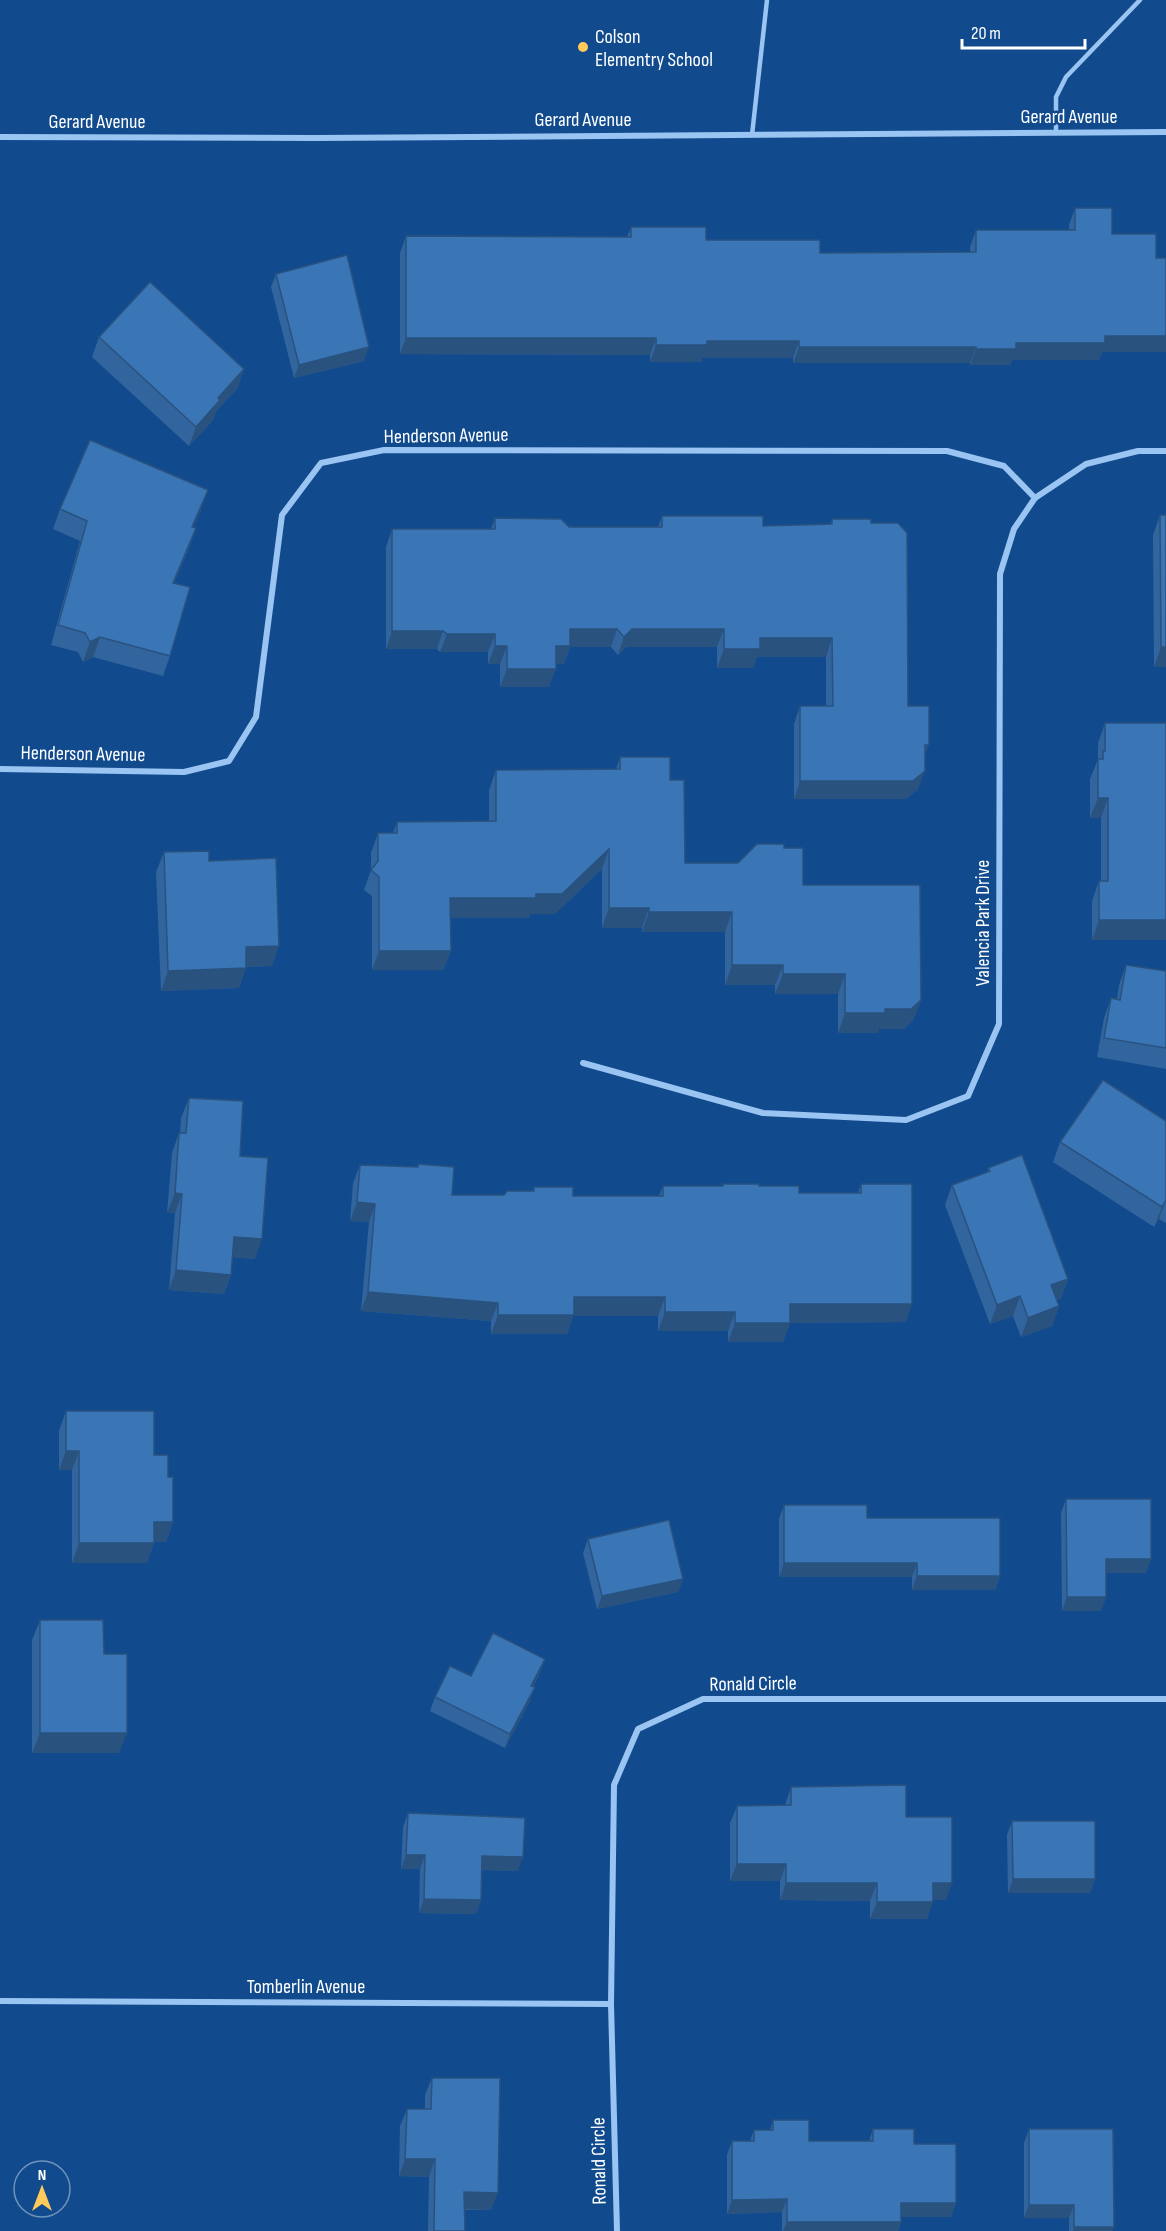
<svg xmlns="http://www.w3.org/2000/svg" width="1166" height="2231" font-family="'Sofia Sans Condensed',sans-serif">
<rect width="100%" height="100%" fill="#114b8d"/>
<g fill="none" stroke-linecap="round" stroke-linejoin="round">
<g stroke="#9ac4f2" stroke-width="4.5">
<path d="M 1056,133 L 1056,97 L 1066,77 L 1140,0"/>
<path d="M 752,135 L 767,0"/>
</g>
<g stroke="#9ac4f2" stroke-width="6">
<path d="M 0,137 L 316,138 L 1166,132"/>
<path d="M 0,769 L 184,772 L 229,761 L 256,717 L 282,515 L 321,463 L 384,450 L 947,451 L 1004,466 L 1035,498"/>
<path d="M 583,1063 L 763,1113 L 906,1120 L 968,1096 L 999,1024 L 1000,574 L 1014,529 L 1035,498 L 1086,464 L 1138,451 L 1166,451"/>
<path d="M 0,2001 L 611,2004"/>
<path d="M 617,2231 L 611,2004 L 614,1785 L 638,1729 L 703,1699 L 1166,1699"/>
</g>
</g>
<g fill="#32659d">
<path d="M 1075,208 L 1112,234 L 1156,258 L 1166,352 L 1102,352 L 1099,360 L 1012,360 L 1010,365 L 970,365 L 970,363 L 793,363 L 793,358 L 702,358 L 701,362 L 650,362 L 650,355 L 400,354 L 400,253 L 406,236 L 627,237 L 631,227 L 706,240 L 820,253 L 970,252 L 970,247 L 976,230 L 1069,230 L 1069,225 Z"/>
<path d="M 276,274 L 364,361 L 294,378 L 271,287 Z"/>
<path d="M 99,337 L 244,369 L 237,389 L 216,411 L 213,420 L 189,446 L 92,357 Z"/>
<path d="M 60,509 L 201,510 L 193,527 L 196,528 L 189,548 L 174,583 L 170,656 L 163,676 L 93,657 L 83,662 L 78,652 L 51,645 L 80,541 L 53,529 Z"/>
<path d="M 1160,515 L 1166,515 L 1166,667 L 1154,667 L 1153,535 Z"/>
<path d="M 662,516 L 763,526 L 830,524 L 832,519 L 871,523 L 908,706 L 925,755 L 918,789 L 906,799 L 794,799 L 794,724 L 800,706 L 826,706 L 826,657 L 757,657 L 753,668 L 717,668 L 717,647 L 626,647 L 618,655 L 611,647 L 570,647 L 564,664 L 556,664 L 549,687 L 500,687 L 500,664 L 488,664 L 488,652 L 440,652 L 437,649 L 386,649 L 386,547 L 392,529 L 491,529 L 495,518 L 569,527 L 658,527 Z"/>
<path d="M 1105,723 L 1166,940 L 1092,940 L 1092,901 L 1099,881 L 1101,881 L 1101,818 L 1090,818 L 1090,779 L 1098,759 L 1098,743 Z"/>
<path d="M 620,757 L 670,780 L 685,863 L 738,863 L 784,848 L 803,885 L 921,1000 L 913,1020 L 904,1029 L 879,1029 L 878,1033 L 838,1033 L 838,994 L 775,994 L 775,985 L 725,985 L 725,932 L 642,932 L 642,928 L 602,928 L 602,869 L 555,914 L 530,914 L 529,918 L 450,918 L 451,951 L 443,970 L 372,970 L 372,896 L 364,890 L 371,870 L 371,853 L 378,833 L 393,833 L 397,822 L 489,821 L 489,790 L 496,770 L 616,769 Z"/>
<path d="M 164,852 L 209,861 L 272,966 L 246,967 L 239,988 L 161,991 L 156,872 Z"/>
<path d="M 1126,965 L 1166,971 L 1166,1069 L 1097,1057 L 1104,1018 L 1111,998 L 1117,999 L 1119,985 Z"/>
<path d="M 189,1098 L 240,1156 L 255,1259 L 232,1257 L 231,1275 L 224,1294 L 169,1290 L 175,1213 L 167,1213 L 172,1153 L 179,1133 L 180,1133 L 181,1118 Z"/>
<path d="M 1166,1121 L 1166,1223 L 1159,1219 L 1154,1227 L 1053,1162 L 1060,1142 Z"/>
<path d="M 418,1164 L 452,1195 L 504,1195 L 532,1191 L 534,1187 L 573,1196 L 659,1196 L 663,1186 L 723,1186 L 723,1184 L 759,1186 L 799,1193 L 858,1193 L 861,1184 L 906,1322 L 790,1323 L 783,1342 L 728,1342 L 728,1331 L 658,1331 L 658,1316 L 573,1316 L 567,1334 L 491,1334 L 491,1321 L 361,1311 L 369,1222 L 350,1221 L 353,1183 L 360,1165 L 417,1167 Z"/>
<path d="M 988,1168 L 1068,1279 L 1061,1298 L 1057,1300 L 1059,1306 L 1052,1326 L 1021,1337 L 1013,1316 L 990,1324 L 945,1205 L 952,1185 L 987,1172 Z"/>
<path d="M 66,1411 L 154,1455 L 168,1477 L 173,1522 L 166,1542 L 154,1542 L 147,1563 L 72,1563 L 72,1470 L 59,1470 L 59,1431 Z"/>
<path d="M 1066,1499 L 1151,1559 L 1146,1573 L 1106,1573 L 1106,1597 L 1101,1611 L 1062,1611 L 1061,1513 Z"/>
<path d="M 784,1505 L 867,1518 L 1000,1576 L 995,1590 L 912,1590 L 912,1577 L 779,1577 L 779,1519 Z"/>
<path d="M 588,1539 L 683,1579 L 678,1592 L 597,1609 L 583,1553 Z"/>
<path d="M 40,1620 L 104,1654 L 119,1753 L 32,1753 L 32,1640 Z"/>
<path d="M 545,1659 L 540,1673 L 533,1687 L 530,1701 L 505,1748 L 430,1711 L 435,1697 L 471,1676 Z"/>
<path d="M 791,1787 L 906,1817 L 946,1900 L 933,1900 L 927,1919 L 870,1919 L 870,1901 L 780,1900 L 780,1881 L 730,1881 L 730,1823 L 737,1806 L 785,1805 Z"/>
<path d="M 408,1813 L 518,1871 L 482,1870 L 481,1900 L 476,1914 L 419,1913 L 420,1869 L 401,1869 L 403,1827 Z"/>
<path d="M 1012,1821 L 1095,1879 L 1090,1893 L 1008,1893 L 1007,1835 Z"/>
<path d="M 432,2078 L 491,2210 L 465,2210 L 465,2231 L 428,2231 L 429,2177 L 399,2176 L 400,2126 L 407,2109 L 425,2109 L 425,2095 Z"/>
<path d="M 773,2120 L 809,2141 L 869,2141 L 873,2129 L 914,2144 L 956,2203 L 951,2217 L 901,2217 L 901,2222 L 898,2231 L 782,2231 L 782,2212 L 727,2214 L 727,2155 L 732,2141 L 750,2141 L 754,2130 L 770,2130 Z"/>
<path d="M 1029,2129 L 1114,2227 L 1112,2231 L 1069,2231 L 1069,2218 L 1024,2218 L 1024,2143 Z"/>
</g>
<g fill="#29527f">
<path d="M 1105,336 L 1166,336 L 1166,352 L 1102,352 L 1099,360 L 1012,360 L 1010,365 L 970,365 L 976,349 L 1016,343 Z"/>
<path d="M 406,338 L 656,338 L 650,355 L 400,354 Z"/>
<path d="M 707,341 L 799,341 L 793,358 L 702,358 L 701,362 L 650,362 L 656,345 Z"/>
<path d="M 369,347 L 364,361 L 294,378 L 299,365 Z"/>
<path d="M 799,347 L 976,347 L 970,363 L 793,363 Z"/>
<path d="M 244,369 L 237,389 L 216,411 L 213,420 L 189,446 L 196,427 L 218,398 Z"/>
<path d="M 208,490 L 201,510 L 185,546 L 192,527 Z"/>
<path d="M 196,528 L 189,548 L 165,602 L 173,583 Z"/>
<path d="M 570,629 L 617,629 L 611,647 L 570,647 L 564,664 L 549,664 L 556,646 Z"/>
<path d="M 632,629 L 724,629 L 717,647 L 626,647 L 618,655 L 624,637 Z"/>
<path d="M 392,631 L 443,631 L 437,649 L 386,649 Z"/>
<path d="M 447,634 L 495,634 L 488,652 L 440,652 Z"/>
<path d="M 100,637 L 93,657 L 83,662 L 90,642 Z"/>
<path d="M 760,638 L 832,638 L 826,657 L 757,657 L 753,668 L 717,668 L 724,649 Z"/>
<path d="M 495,646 L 507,646 L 500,664 L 488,664 Z"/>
<path d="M 1161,647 L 1166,647 L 1166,667 L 1154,667 Z"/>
<path d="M 507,669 L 556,669 L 549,687 L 500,687 Z"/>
<path d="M 925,745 L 929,745 L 922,763 Z"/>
<path d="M 925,771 L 918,789 L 906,799 L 794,799 L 800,781 Z"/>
<path d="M 1098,798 L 1108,798 L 1101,818 L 1090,818 Z"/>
<path d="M 609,849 L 602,869 L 555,914 L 530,914 L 529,918 L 443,918 L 450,898 L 536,894 Z"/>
<path d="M 609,908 L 649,908 L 642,928 L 602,928 Z"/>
<path d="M 649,912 L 732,912 L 725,932 L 642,932 Z"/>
<path d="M 1099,920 L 1166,920 L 1166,940 L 1092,940 Z"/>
<path d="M 279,946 L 272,966 L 239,967 L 246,947 Z"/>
<path d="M 379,951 L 451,951 L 443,970 L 372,970 Z"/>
<path d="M 732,965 L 783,965 L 775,985 L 725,985 Z"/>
<path d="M 246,968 L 239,988 L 161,991 L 168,971 Z"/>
<path d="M 783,974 L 845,974 L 838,994 L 775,994 Z"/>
<path d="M 921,1000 L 913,1020 L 904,1029 L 879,1029 L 878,1033 L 838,1033 L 845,1013 L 885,1009 Z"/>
<path d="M 175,1193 L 182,1194 L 175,1213 L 167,1213 Z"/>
<path d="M 1166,1200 L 1159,1219 L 1154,1227 L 1162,1207 Z"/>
<path d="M 357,1202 L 375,1204 L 369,1222 L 350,1221 Z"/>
<path d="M 234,1237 L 262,1239 L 255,1259 L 226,1257 Z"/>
<path d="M 176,1270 L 231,1275 L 224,1294 L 169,1290 Z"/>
<path d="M 1068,1279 L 1061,1298 L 1044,1305 L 1051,1285 Z"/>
<path d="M 368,1292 L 498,1303 L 491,1321 L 361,1311 Z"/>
<path d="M 1020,1296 L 1013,1316 L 990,1324 L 997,1305 Z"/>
<path d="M 574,1297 L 665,1297 L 658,1316 L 573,1316 L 567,1334 L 491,1334 L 498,1315 Z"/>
<path d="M 790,1304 L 912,1304 L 906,1322 L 783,1323 Z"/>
<path d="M 1059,1306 L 1052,1326 L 1021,1337 L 1028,1318 Z"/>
<path d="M 665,1312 L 735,1312 L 728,1331 L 658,1331 Z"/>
<path d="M 735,1323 L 790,1323 L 783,1342 L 728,1342 Z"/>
<path d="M 66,1451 L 79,1451 L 72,1470 L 59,1470 Z"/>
<path d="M 154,1522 L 173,1522 L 166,1542 L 147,1542 Z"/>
<path d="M 79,1543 L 154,1543 L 147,1563 L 72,1563 Z"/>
<path d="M 1106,1559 L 1151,1559 L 1146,1573 L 1101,1573 Z"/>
<path d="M 784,1563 L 917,1563 L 912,1577 L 779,1577 Z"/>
<path d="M 917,1576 L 1000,1576 L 995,1590 L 912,1590 Z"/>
<path d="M 683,1579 L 678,1592 L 597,1609 L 602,1596 Z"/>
<path d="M 1067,1597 L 1106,1597 L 1101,1611 L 1062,1611 Z"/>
<path d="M 545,1659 L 540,1673 L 526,1700 L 531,1686 Z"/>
<path d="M 535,1687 L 530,1701 L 505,1748 L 510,1734 Z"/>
<path d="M 40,1733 L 127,1733 L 119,1753 L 32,1753 Z"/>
<path d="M 406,1855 L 425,1855 L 420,1869 L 401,1869 Z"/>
<path d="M 482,1856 L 523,1857 L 518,1871 L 477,1870 Z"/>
<path d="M 737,1864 L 786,1864 L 780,1881 L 730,1881 Z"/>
<path d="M 1013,1879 L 1095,1879 L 1090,1893 L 1008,1893 Z"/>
<path d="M 786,1883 L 877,1883 L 870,1901 L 780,1900 Z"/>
<path d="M 933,1883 L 952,1883 L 946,1900 L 927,1900 Z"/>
<path d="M 424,1899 L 481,1900 L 476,1914 L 419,1913 Z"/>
<path d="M 877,1902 L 933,1902 L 927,1919 L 870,1919 Z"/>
<path d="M 405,2159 L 435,2159 L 429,2177 L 399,2176 Z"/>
<path d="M 464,2192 L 498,2193 L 491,2210 L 458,2209 Z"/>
<path d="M 787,2199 L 782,2212 L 727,2214 L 732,2200 Z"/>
<path d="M 901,2203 L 956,2203 L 951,2217 L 896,2217 Z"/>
<path d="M 1029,2205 L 1074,2205 L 1069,2218 L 1024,2218 Z"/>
<path d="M 787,2222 L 901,2222 L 898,2231 L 783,2231 Z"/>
<path d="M 1074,2227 L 1114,2227 L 1112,2231 L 1073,2231 Z"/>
</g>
<g fill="#3a75b6" stroke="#29527f" stroke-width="1.5">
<path d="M 1075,208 L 1112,208 L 1112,234 L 1156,234 L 1156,258 L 1166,258 L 1166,336 L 1105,336 L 1105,343 L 1016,343 L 1016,349 L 976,349 L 976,347 L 799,347 L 799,341 L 707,341 L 707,345 L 656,345 L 656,338 L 406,338 L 406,236 L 631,237 L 631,227 L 706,227 L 706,240 L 820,240 L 820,253 L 976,252 L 976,230 L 1075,230 Z"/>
<path d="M 347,255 L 369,347 L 299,365 L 276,274 Z"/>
<path d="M 150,282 L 244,369 L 218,398 L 220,400 L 196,427 L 99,337 Z"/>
<path d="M 90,440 L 208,490 L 192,527 L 196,528 L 173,583 L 190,587 L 170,656 L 100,637 L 90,642 L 85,633 L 58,625 L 87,521 L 60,509 Z"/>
<path d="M 1160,515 L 1166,515 L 1166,647 L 1161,647 Z"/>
<path d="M 662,516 L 763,516 L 763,526 L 832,524 L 832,519 L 871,519 L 871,523 L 898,523 L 907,533 L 908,706 L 929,706 L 929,745 L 925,745 L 925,771 L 913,781 L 800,781 L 800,706 L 833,706 L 832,638 L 760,638 L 760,649 L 724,649 L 724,629 L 632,629 L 624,637 L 617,629 L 570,629 L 570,646 L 556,646 L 556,669 L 507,669 L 507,646 L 495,646 L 495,634 L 447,634 L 443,631 L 392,631 L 392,529 L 495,529 L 495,518 L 561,519 L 569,527 L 662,527 Z"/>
<path d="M 1105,723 L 1166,723 L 1166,920 L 1099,920 L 1099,881 L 1108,881 L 1108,798 L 1098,798 L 1098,759 L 1103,759 L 1103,751 L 1105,751 Z"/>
<path d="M 620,757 L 670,757 L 670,780 L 684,780 L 685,863 L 738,863 L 757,844 L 784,844 L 784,848 L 803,848 L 803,885 L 920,885 L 921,1000 L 911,1009 L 885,1009 L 885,1013 L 845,1013 L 845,974 L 783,974 L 783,965 L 732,965 L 732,912 L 649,912 L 649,908 L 609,908 L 609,849 L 562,894 L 536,894 L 536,898 L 450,898 L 451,951 L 379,951 L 379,877 L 371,870 L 378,861 L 378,833 L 397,833 L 397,822 L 496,821 L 496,770 L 620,769 Z"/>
<path d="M 209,851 L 209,861 L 276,858 L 279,946 L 246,947 L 246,968 L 168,971 L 164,852 Z"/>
<path d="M 1126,965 L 1166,971 L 1166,1048 L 1104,1038 L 1111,998 L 1120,1000 Z"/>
<path d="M 1103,1080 L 1166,1121 L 1166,1200 L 1162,1207 L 1060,1142 Z"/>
<path d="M 189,1098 L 243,1101 L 240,1156 L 268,1158 L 262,1239 L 234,1237 L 231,1275 L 176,1270 L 182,1194 L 175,1193 L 179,1133 L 186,1133 Z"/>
<path d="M 1022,1155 L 1068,1279 L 1051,1285 L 1059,1306 L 1028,1318 L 1020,1296 L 997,1305 L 952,1185 L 990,1171 L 988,1168 Z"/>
<path d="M 418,1164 L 454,1167 L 452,1195 L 504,1195 L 507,1191 L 534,1191 L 534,1187 L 573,1187 L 573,1196 L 663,1196 L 663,1186 L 723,1186 L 723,1184 L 759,1184 L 759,1186 L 799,1186 L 799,1193 L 861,1193 L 861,1184 L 912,1184 L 912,1304 L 790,1304 L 790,1323 L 735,1323 L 735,1312 L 665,1312 L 665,1297 L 574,1297 L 574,1315 L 498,1315 L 498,1303 L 368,1292 L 375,1204 L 357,1202 L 360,1165 L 418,1167 Z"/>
<path d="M 66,1411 L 154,1411 L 154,1455 L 168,1455 L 168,1477 L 173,1477 L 173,1522 L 154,1522 L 154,1543 L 79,1543 L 79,1451 L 66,1451 Z"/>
<path d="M 1066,1499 L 1151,1499 L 1151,1559 L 1106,1559 L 1106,1597 L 1067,1597 Z"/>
<path d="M 784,1505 L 867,1505 L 867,1518 L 1000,1518 L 1000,1576 L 917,1576 L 917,1563 L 784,1563 Z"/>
<path d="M 669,1520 L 683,1579 L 602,1596 L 588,1539 Z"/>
<path d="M 40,1620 L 103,1620 L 104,1654 L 127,1654 L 127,1733 L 40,1733 Z"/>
<path d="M 493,1633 L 545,1659 L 531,1686 L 535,1687 L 510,1734 L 435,1697 L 450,1666 L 471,1676 Z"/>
<path d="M 906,1785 L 906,1817 L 952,1817 L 952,1883 L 933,1883 L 933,1902 L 877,1902 L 877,1883 L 786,1883 L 786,1864 L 737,1864 L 737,1806 L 791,1805 L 791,1787 Z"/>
<path d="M 408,1813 L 525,1818 L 523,1857 L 482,1856 L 481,1900 L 424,1899 L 425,1855 L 406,1855 Z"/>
<path d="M 1012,1821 L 1095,1821 L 1095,1879 L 1013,1879 Z"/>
<path d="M 432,2078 L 500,2078 L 498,2193 L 464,2192 L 465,2231 L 434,2231 L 435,2159 L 405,2159 L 407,2109 L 431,2109 Z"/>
<path d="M 773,2120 L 809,2120 L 809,2141 L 873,2141 L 873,2129 L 914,2129 L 914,2144 L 956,2144 L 956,2203 L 901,2203 L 901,2222 L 787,2222 L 787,2199 L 732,2200 L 732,2141 L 754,2141 L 754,2130 L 773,2130 Z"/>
<path d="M 1029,2129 L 1113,2129 L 1114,2227 L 1074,2227 L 1074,2205 L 1029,2205 Z"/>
</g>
<circle fill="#ffca5a" stroke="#114b8d" stroke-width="2" cx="583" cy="47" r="6"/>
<g text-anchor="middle" stroke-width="5" stroke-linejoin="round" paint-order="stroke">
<g font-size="20" fill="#fff" stroke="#114b8d" text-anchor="start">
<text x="595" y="43">Colson<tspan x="595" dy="23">Elementry School</tspan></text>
</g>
<g font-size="20" fill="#fff" stroke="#114b8d">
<text x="1069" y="123">Gerard Avenue</text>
<text x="583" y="126">Gerard Avenue</text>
<text x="97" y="128">Gerard Avenue</text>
<text transform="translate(446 435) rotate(-1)" y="7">Henderson Avenue</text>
<text transform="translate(83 753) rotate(1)" y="7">Henderson Avenue</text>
<text transform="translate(982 923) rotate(-90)" y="7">Valencia Park Drive</text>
<text transform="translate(753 1683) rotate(-1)" y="7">Ronald Circle</text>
<text x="306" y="1993">Tomberlin Avenue</text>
<text transform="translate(598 2161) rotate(-91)" y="7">Ronald Circle</text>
</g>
</g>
<g transform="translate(42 2189)"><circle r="28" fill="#114b8d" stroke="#7093bb" stroke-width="1.5"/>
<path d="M0-4.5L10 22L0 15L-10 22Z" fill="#ffca5a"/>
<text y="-9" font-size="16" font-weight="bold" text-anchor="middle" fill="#ffffff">N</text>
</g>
<path d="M962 39v9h123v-9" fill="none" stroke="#ffffff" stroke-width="3"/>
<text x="971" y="39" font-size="18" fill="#ffffff" stroke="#114b8d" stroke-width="4.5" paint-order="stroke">20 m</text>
</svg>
